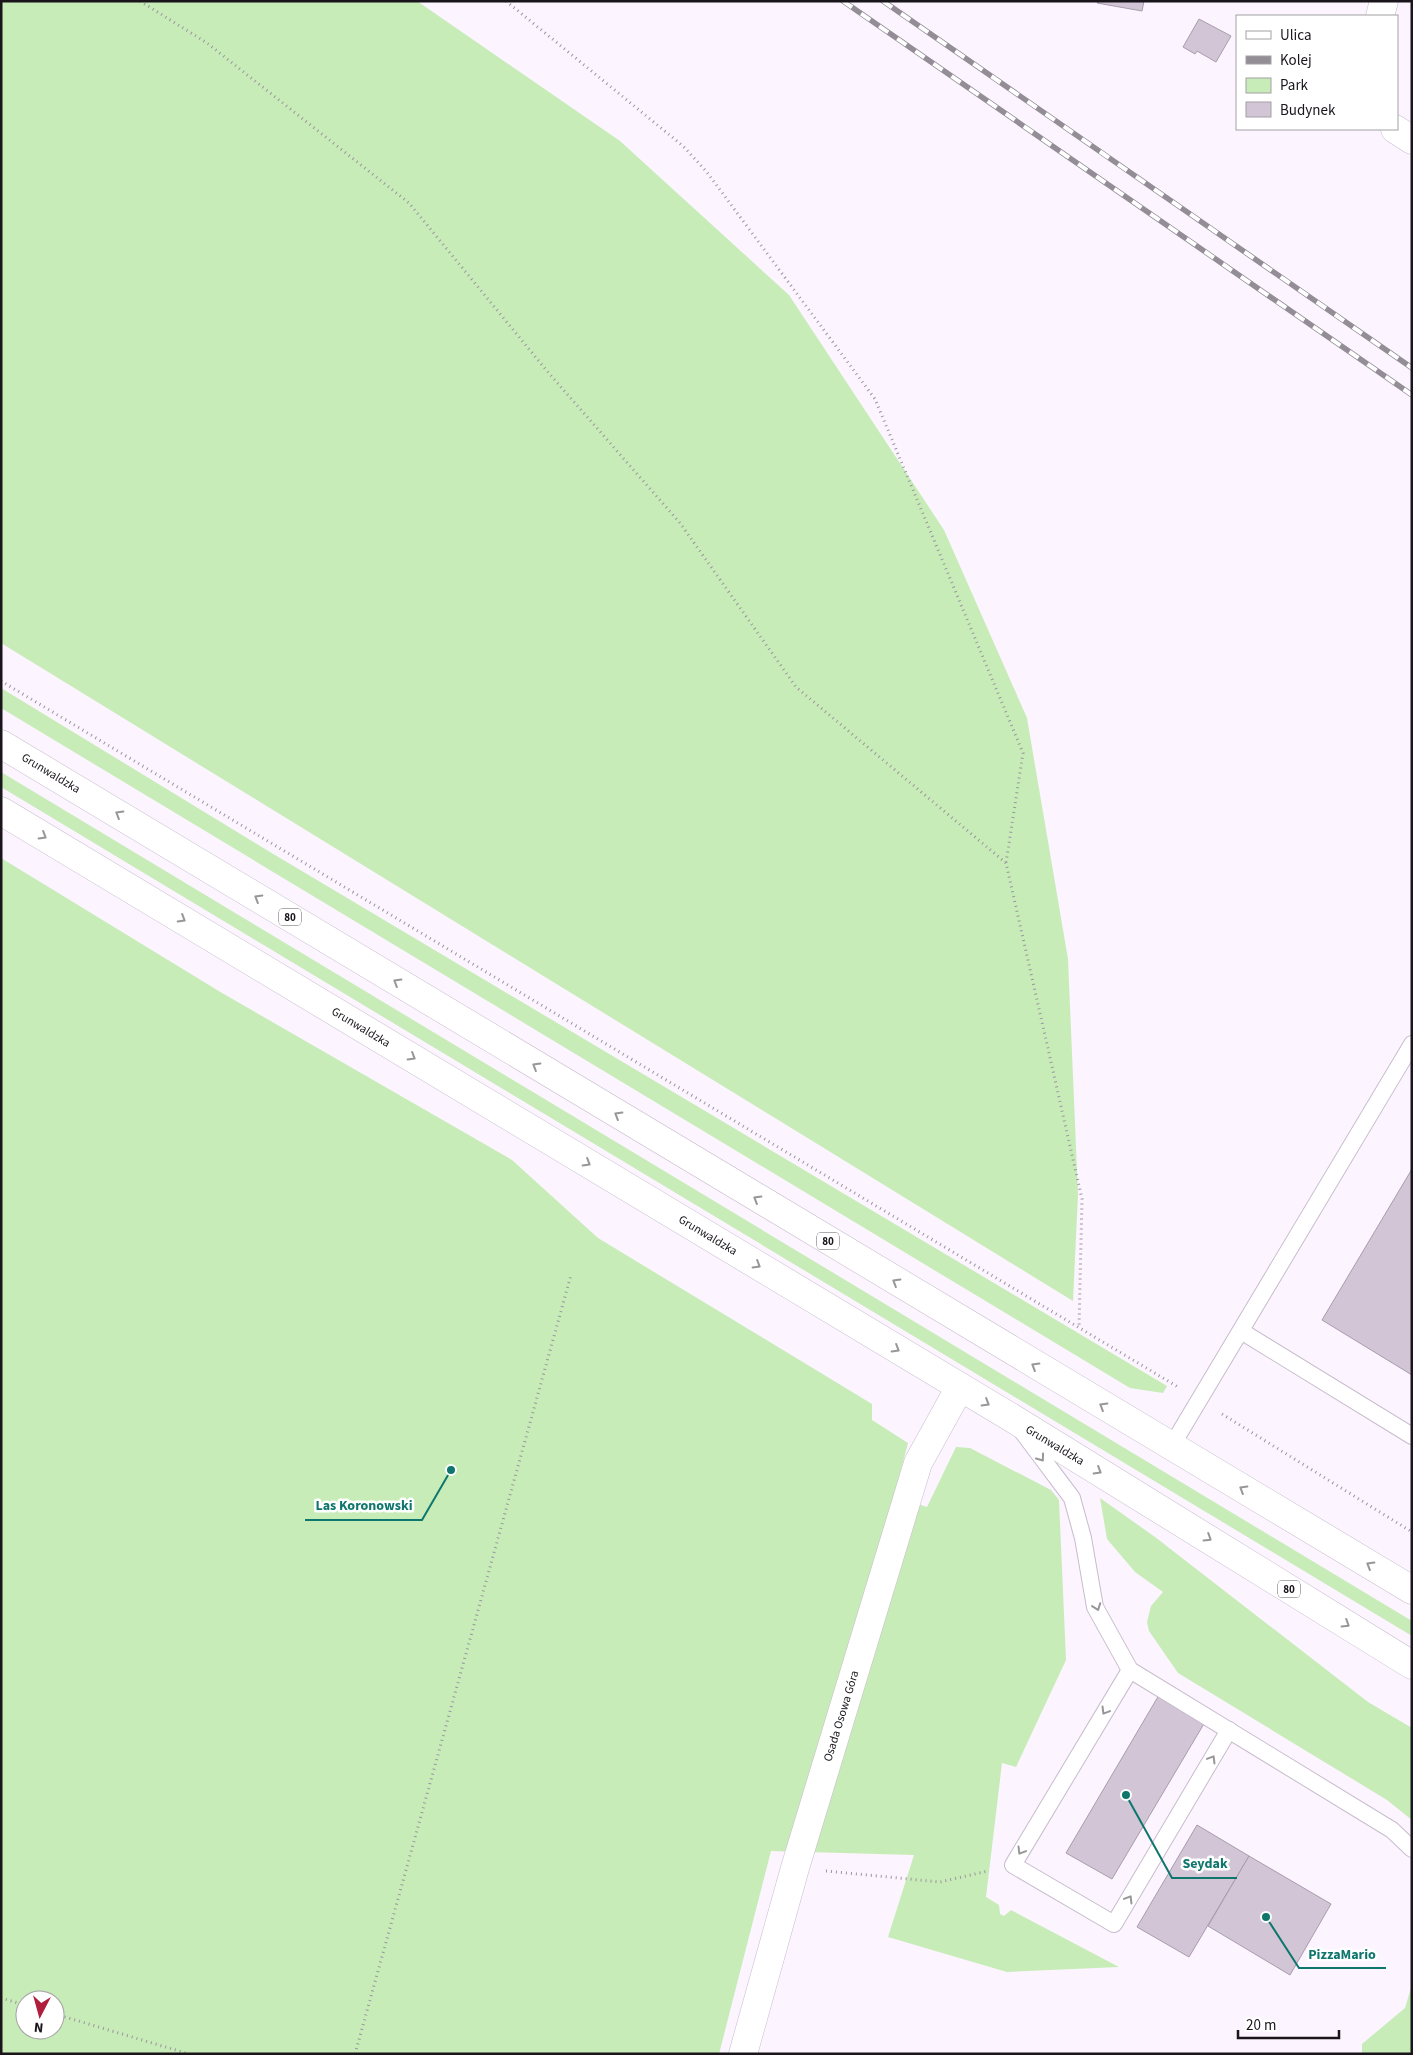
<svg xmlns="http://www.w3.org/2000/svg" width="1413" height="2055" font-family="'Source Sans 3',sans-serif">
<rect width="100%" height="100%" fill="#fcf4ff"/>
<g fill="#c7ecb8" fill-rule="evenodd">
<path d="M 1,1 L 417,1 L 620,141 L 789,295 L 944,530 L 1027,718 L 1068,959 L 1078,1194 L 1073,1301 L 1,643 Z"/>
<path d="M 1,688 L 270,852 L 1167,1386 L 1163,1393 L 1130,1388 L 1,708 Z"/>
<path d="M 1,772 L 1412,1621 L 1412,1636 L 1,787 Z"/>
<path d="M 1,858 L 222,993 L 512,1160 L 598,1238 L 872,1404 L 872,1420 L 908,1443 L 894,1496 L 927,1507 L 956,1447 L 970,1448 L 1051,1490 L 1059,1500 L 1066,1660 L 1016,1767 L 1002,1763 L 986,1897 L 999,1905 L 1000,1914 L 1004,1916 L 1011,1910 L 1119,1967 L 1007,1972 L 888,1937 L 914,1855 L 771,1851 L 719,2054 L 1,2054 ZM 25,2000 L 55,2000 L 55,2030 L 25,2030 Z"/>
<path d="M 1100,1498 L 1155,1537 L 1368,1702 L 1412,1728 L 1412,1820 L 1387,1800 L 1178,1673 L 1149,1631 L 1147,1622 L 1151,1606 L 1163,1592 L 1135,1572 L 1107,1539 Z"/>
<path d="M 1412,1985 L 1412,2054 L 1362,2054 L 1362,2044 L 1405,2008 Z"/>
</g>
<g fill="#d1c5d6" stroke="#a89cad">
<path d="M 1098,1 L 1144,1 L 1142,11 L 1097,3 Z"/>
<path d="M 1199,19 L 1231,36 L 1216,62 L 1197,51 L 1195,54 L 1183,47 Z"/>
<path d="M 1412,1169 L 1412,1375 L 1322,1320 Z"/>
<path d="M 1159,1695 L 1205,1722 L 1112,1879 L 1066,1853 Z"/>
<path d="M 1197,1825 L 1249,1856 L 1189,1957 L 1137,1927 Z"/>
<path d="M 1249,1856 L 1331,1904 L 1290,1975 L 1208,1926 Z"/>
</g>
<g fill="none" stroke-linecap="round" stroke-linejoin="round">
<g stroke="#c8bccd" stroke-width="18">
<g id="lane">
<path d="M 1241,1331 L 1412,1436"/>
<path d="M 1021,1430 L 1072,1498 L 1083,1538 L 1095,1607 L 1130,1670 L 1392,1830 L 1412,1849"/>
<path d="M 1171,1447 L 1412,1044"/>
<path d="M 1130,1670 L 1013,1865 L 1114,1924 L 1229,1730"/>
</g>
</g>
<g stroke="#c8bccd" stroke-width="29">
<g id="street">
<path d="M 1380,16 L 1384,1"/>
<path d="M 1395,129 L 1412,140"/>
<path d="M 743,2054 L 795,1868 L 918,1463 L 960,1387"/>
</g>
</g>
<g stroke="#c8bccd" stroke-width="29">
<g id="primary">
<path d="M 1,744 L 1412,1590"/>
<path d="M 1,811 L 1012,1418 L 1412,1665"/>
</g>
</g>
<g stroke="#9c959e" stroke-width="3" stroke-dasharray="1 4" stroke-linecap="butt">
<path d="M 140,1 L 207,43 L 409,203 L 547,371 L 680,523 L 796,687 L 1006,863 L 1082,1199 L 1079,1328"/>
<path d="M 506,1 L 683,146 L 706,171 L 875,399 L 1023,753 L 1006,863"/>
<path d="M 1,681 L 1178,1387"/>
<path d="M 1222,1414 L 1412,1532"/>
<path d="M 826,1871 L 940,1882 L 988,1871"/>
<path d="M 1,1998 L 25,2005"/>
<path d="M 55,2014 L 189,2054"/>
<path d="M 355,2054 L 571,1275"/>
</g>
<use href="#lane" stroke="#fff" stroke-width="16"/>
<use href="#street" stroke="#fff" stroke-width="28"/>
<use href="#primary" stroke="#fff" stroke-width="28"/>
<g stroke="#938d96" stroke-width="5.5">
<g id="rail">
<path d="M 843,1 L 1412,395"/>
<path d="M 883,1 L 1412,368"/>
</g>
</g>
<use href="#rail" stroke="#fff" stroke-width="4" stroke-dasharray="11" stroke-linecap="butt"/>
</g>
<defs><path id="oneway-chevron" d="M-2-3.5L2.5 0L-2 3.5" fill="none" stroke-width="1.6" stroke-linecap="round" stroke-linejoin="round" transform="scale(1.25)"/></defs>
<g stroke="#989698">
<use href="#oneway-chevron" transform="translate(119 814) rotate(-149)"/>
<use href="#oneway-chevron" transform="translate(43 836) rotate(31)"/>
<use href="#oneway-chevron" transform="translate(258 898) rotate(-149)"/>
<use href="#oneway-chevron" transform="translate(182 919) rotate(31)"/>
<use href="#oneway-chevron" transform="translate(397 982) rotate(-149)"/>
<use href="#oneway-chevron" transform="translate(412 1057) rotate(31)"/>
<use href="#oneway-chevron" transform="translate(536 1066) rotate(-149)"/>
<use href="#oneway-chevron" transform="translate(618 1115) rotate(-149)"/>
<use href="#oneway-chevron" transform="translate(587 1163) rotate(31)"/>
<use href="#oneway-chevron" transform="translate(757 1199) rotate(-149)"/>
<use href="#oneway-chevron" transform="translate(757 1265) rotate(31)"/>
<use href="#oneway-chevron" transform="translate(896 1282) rotate(-149)"/>
<use href="#oneway-chevron" transform="translate(896 1349) rotate(31)"/>
<use href="#oneway-chevron" transform="translate(1035 1366) rotate(-149)"/>
<use href="#oneway-chevron" transform="translate(986 1403) rotate(31)"/>
<use href="#oneway-chevron" transform="translate(1103 1406) rotate(-149)"/>
<use href="#oneway-chevron" transform="translate(1041 1458) rotate(54)"/>
<use href="#oneway-chevron" transform="translate(1098 1471) rotate(31)"/>
<use href="#oneway-chevron" transform="translate(1243 1489) rotate(-149)"/>
<use href="#oneway-chevron" transform="translate(1208 1538) rotate(32)"/>
<use href="#oneway-chevron" transform="translate(1370 1565) rotate(-149)"/>
<use href="#oneway-chevron" transform="translate(1097 1607) rotate(70)"/>
<use href="#oneway-chevron" transform="translate(1346 1624) rotate(32)"/>
<use href="#oneway-chevron" transform="translate(1105 1711) rotate(121)"/>
<use href="#oneway-chevron" transform="translate(1212 1759) rotate(-59)"/>
<use href="#oneway-chevron" transform="translate(1021 1851) rotate(121)"/>
<use href="#oneway-chevron" transform="translate(1129 1899) rotate(-59)"/>
</g>
<g text-anchor="middle" stroke-width="5" stroke-linejoin="round" paint-order="stroke">
<g fill="#fff" stroke="#5e5b5f" stroke-width="1">
<rect x="279" y="908.5" width="22" height="17" rx="4"/>
<rect x="817" y="1232.5" width="22" height="17" rx="4"/>
<rect x="1278" y="1580.5" width="22" height="17" rx="4"/>
</g>
<g font-size="11" font-weight="bold" fill="#19151b">
<text x="290" y="921">80</text>
<text x="828" y="1245">80</text>
<text x="1289" y="1593">80</text>
</g>
<g font-size="12" fill="#19151b" stroke="#fff">
<text transform="translate(51 773) rotate(31)" y="4">Grunwaldzka</text>
<text transform="translate(361 1027) rotate(31)" y="4">Grunwaldzka</text>
<text transform="translate(708 1235) rotate(31)" y="4">Grunwaldzka</text>
<text transform="translate(1055 1445) rotate(31)" y="4">Grunwaldzka</text>
<text transform="translate(841 1716) rotate(-73)" y="4">Osada Osowa Góra</text>
</g>
</g>
<path fill="none" stroke="#0f766e" stroke-width="2" d="M451 1470L422 1520H305M1126 1795L1172 1878H1237M1266 1917L1299 1968H1386"/>
<g fill="#0f766e" stroke="#fff" stroke-width="2">
<circle cx="451" cy="1470" r="5"/>
<circle cx="1126" cy="1795" r="5"/>
<circle cx="1266" cy="1917" r="5"/>
</g>
<g font-size="14" text-anchor="middle" font-weight="bold" fill="#0f766e" stroke="#fff" stroke-width="5" stroke-linejoin="round" paint-order="stroke">
<text x="364" y="1510">Las Koronowski</text>
<text x="1205" y="1868">Seydak</text>
<text x="1342" y="1959">PizzaMario</text>
</g>
<rect width="1413" height="2055" fill="none" stroke="#19151b" stroke-width="5"/>
<rect x="1236" y="15" width="162" height="115" fill="#ffffff" stroke="#a3a1a4"/>
<rect x="1246" y="31" width="25" height="8" fill="#ffffff" stroke="#a3a1a4"/>
<text x="1280" y="40" font-size="15" fill="#19151b">Ulica</text>
<rect x="1246" y="56" width="25" height="8" fill="#938d96" stroke="#a3a1a4"/>
<text x="1280" y="65" font-size="15" fill="#19151b">Kolej</text>
<rect x="1246" y="78" width="25" height="15" fill="#c7ecb8" stroke="#a3a1a4"/>
<text x="1280" y="90" font-size="15" fill="#19151b">Park</text>
<rect x="1246" y="102" width="25" height="15" fill="#d1c5d6" stroke="#a3a1a4"/>
<text x="1280" y="115" font-size="15" fill="#19151b">Budynek</text>
<g transform="translate(40 2015) rotate(186)"><circle r="24" fill="#ffffff" stroke="#a3a1a4"/>
<path d="M0-4L9 19L0 12L-9 19Z" fill="#b01d3d"/>
<text y="-8" font-size="14" font-weight="bold" text-anchor="middle" fill="#19151b">N</text>
</g>
<path d="M1238 2030v8h101v-8" fill="none" stroke="#19151b" stroke-width="2.5"/>
<text x="1246" y="2030" font-size="15" fill="#19151b" stroke="#ffffff" stroke-width="4" paint-order="stroke">20 m</text>
</svg>
